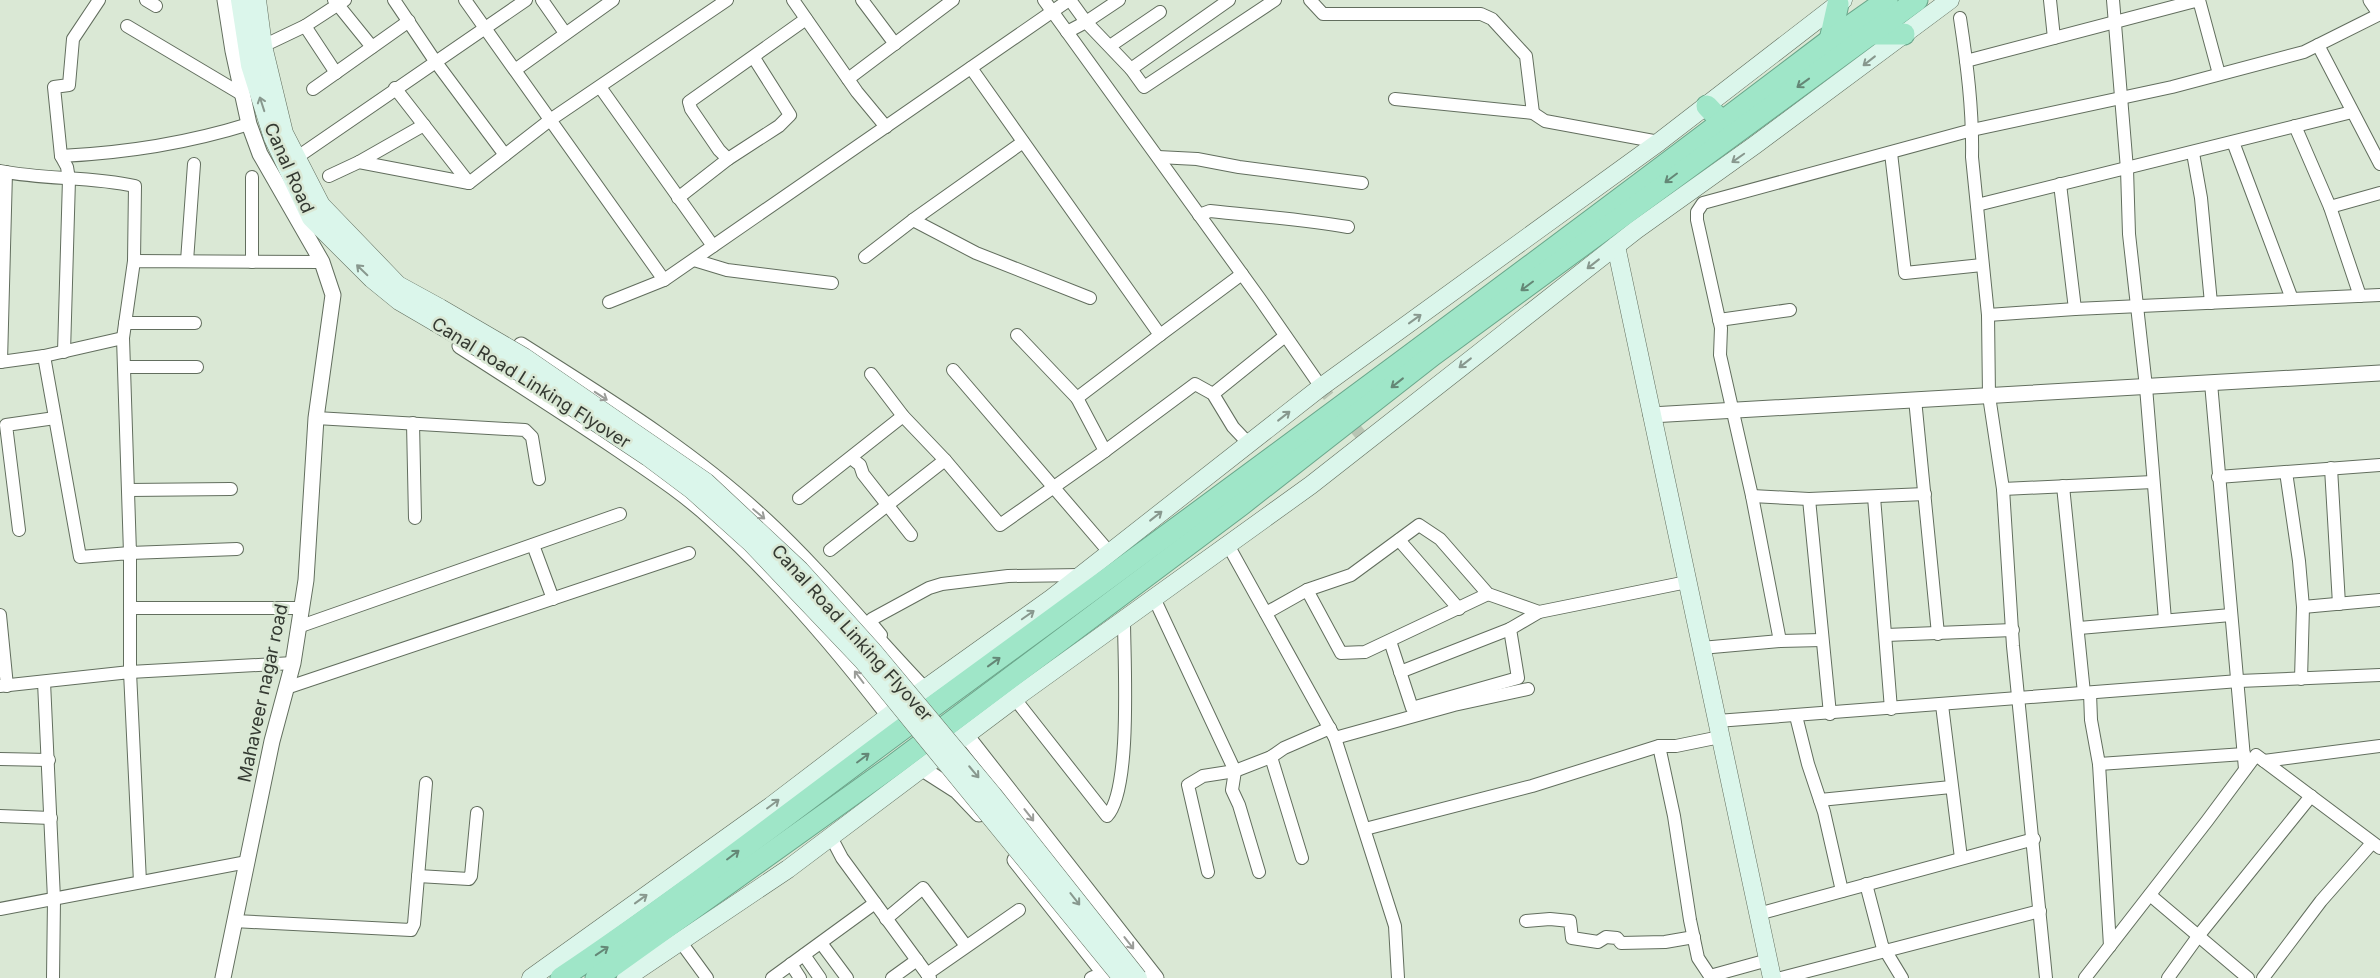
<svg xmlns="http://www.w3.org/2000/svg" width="2380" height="978" font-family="Inter,sans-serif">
<rect width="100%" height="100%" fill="#dae8d5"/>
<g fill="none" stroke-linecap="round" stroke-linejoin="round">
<path stroke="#b9c5b4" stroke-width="12" stroke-dasharray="12 6" stroke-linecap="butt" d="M 1321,387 L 1365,440"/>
<g stroke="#626e5e" stroke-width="14">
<g id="minor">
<path d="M 146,0 L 156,6"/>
<path d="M 334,0 L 372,47"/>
<path d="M 394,0 L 435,61 L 505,155"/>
<path d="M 465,0 L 664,280 L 1069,0"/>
<path d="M 542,0 L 565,33"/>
<path d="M 793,0 L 857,92 L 886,127"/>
<path d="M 862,0 L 895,44"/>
<path d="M 1044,0 L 1260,299 L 1321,387"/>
<path d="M 1070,0 L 1086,22 L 1119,0"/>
<path d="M 1229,0 L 1131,69 L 1144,87 L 1275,0"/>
<path d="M 1310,0 L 1323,14 L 1481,14 L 1492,19 L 1526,56 L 1533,113"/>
<path d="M 2050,0 L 2054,38"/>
<path d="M 2113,0 L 2127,169 L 2129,234 L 2146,387 L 2165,620"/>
<path d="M 1960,18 C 1967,64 1973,110 1972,157 L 1988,315 L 1989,396 L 2003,489 L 2013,646 L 2046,978"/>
<path d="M 127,26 L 243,95"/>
<path d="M 305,26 L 336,73"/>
<path d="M 1067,32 L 1086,22 L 1131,69"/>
<path d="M 2318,45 L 2380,164"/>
<path d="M 263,46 L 305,26 L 345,0"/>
<path d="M 1110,46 L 1160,12"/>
<path d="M 1966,61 L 2199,0 L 2219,74"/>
<path d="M 971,68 L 1160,335 L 1077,398 L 1017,335"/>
<path d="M 515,70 L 613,0"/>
<path d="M 848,79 L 953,0"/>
<path d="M 600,87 L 713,246"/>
<path d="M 395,88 L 469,183"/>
<path d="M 313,89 L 409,21"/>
<path d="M 1395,99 L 1533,113 L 1545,121 L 1659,142"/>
<path d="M 2295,126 L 2330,207 L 2360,296"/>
<path d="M 2233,142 L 2292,299"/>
<path d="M 1891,153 L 1905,273 L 1982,265"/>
<path d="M 2193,153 L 2201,198 L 2211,303"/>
<path d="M 61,156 L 54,87 L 69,85 L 73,39 L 99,0"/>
<path d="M 1158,157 L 1197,159 L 1239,167 L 1362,183"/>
<path d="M 296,158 L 526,0"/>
<path d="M 728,159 L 719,150 L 691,109 L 689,102 L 806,19"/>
<path d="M 359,162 L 424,125"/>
<path d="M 0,171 C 45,180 90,176 135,186 L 134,261"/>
<path d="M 329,176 L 359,162 L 469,183 L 550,120 L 727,0"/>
<path d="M 2060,184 L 2075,309"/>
<path d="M 678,198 L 728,159 L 779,126 L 790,115 L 754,58"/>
<path d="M 1977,205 L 2352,112"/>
<path d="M 2330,207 L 2380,193"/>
<path d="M 1199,215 L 1210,211 C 1256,216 1302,219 1348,227"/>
<path d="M 913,220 L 976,253 L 1090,298"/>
<path d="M 865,257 L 913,220 L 1023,142"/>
<path d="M 694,260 L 727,270 L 832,283"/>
<path d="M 187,261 L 194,164"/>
<path d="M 252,262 L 252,177"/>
<path d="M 609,302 L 664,280"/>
<path d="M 1988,315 L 2075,309 L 2380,295"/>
<path d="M 1719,320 L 1790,310"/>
<path d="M 125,323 L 195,323"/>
<path d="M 1160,335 L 1242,274"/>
<path d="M 64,352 L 69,179 L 67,167 L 61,156 C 125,153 188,143 249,124"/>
<path d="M 44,356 L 80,557 L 130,553 L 130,672 L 293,663"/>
<path d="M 0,362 L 44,356 L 123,338"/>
<path d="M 1,362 L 6,172"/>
<path d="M 124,367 L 197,367"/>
<path d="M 953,370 L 1110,553"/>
<path d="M 871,374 L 903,416 L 945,460"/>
<path d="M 2211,383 L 2245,769"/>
<path d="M 1213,394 L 1285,336"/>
<path d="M 1915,399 L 1938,634"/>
<path d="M 316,418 L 525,430 L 532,437 L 539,479"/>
<path d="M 413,423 L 415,518"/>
<path d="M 1105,451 L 1195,384 L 1213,394 L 1233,427 L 1249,444"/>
<path d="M 851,458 L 860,465 L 863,474 L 911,535"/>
<path d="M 2331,468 L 2339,604"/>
<path d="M 2286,472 L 2299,561 L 2303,607 L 2301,679"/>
<path d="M 2218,477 L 2380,465"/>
<path d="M 2063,486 L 2084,693"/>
<path d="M 2003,489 L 2153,482"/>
<path d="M 129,490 L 231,489"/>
<path d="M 1752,496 L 1809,499 L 1925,494"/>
<path d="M 1874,497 L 1891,709"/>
<path d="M 799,498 L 903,416"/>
<path d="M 1809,499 L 1830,714"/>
<path d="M 19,530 L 6,425 L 55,418"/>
<path d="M 1399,540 L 1459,609"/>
<path d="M 533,545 L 553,599"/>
<path d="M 1228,545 L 1335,738 L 1395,926 L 1398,978"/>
<path d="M 237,549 L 130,553 L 123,338 L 134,261 L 322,262"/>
<path d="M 830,550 L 945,460 L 1000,525 L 1105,451 L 1077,398"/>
<path d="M 1307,590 L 1341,653 L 1365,652 L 1488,594"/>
<path d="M 1154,598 L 1235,771 L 1232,790 L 1239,805 L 1259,872"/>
<path d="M 2303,607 L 2380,600"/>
<path d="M 130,608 L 302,608"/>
<path d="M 1266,613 L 1307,590 L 1351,575 L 1419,525 L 1440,539 L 1488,594 L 1539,612 L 1687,582"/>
<path d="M 0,615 L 7,686"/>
<path d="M 298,627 L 620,514"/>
<path d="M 2079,628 L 2231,615"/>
<path d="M 881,635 L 872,624 L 872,619 L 929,588 L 942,584 L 1008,576 L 1081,575"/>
<path d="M 1886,635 L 2013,630"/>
<path d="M 1390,641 L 1412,708 L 1518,678 L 1510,629 L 1539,612"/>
<path d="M 1780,641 L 1752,496 L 1720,355 L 1721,328 L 1697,220 L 1697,212 L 1703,203 L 1972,130 L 2172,87 L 2304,52 L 2380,14"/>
<path d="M 1701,648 L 1780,641 L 1822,640"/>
<path d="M 1400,672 L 1510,629"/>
<path d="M 44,682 L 54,899 L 53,978"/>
<path d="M 0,686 L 130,672 L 140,882"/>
<path d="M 286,688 L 689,553"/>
<path d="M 2090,693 L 2091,720 L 2099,764 L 2110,946"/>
<path d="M 1015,699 L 1107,816 C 1132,790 1124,659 1124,620"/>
<path d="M 1942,705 L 1961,858"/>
<path d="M 1796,716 L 1808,764 L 1824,812 L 1842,891"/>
<path d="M 1717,721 L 2239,681 L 2380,675"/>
<path d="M 1335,738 L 1454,705 L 1528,689"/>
<path d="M 1659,746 L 1674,816 L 1690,920 L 1698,958 L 1710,976"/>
<path d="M 1271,757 L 1302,858"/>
<path d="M 0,759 L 49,760"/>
<path d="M 2264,761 L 2380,746"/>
<path d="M 2099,764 L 2244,754"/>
<path d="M 1820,800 L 1951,787"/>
<path d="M 0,816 L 51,818"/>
<path d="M 1365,829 L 1532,786 L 1659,746 L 1676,746 L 1720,737"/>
<path d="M 831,837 L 842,858 L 930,978"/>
<path d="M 1208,872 L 1188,785 L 1203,776 L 1235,771 L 1271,757 L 1284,748 L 1330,728"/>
<path d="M 418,876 L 469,879 L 471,876 L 477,813"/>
<path d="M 1866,884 L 1882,945 L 1902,978"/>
<path d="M 2150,895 L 2248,978"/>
<path d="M 0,909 L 247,862"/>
<path d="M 1758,914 L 2034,839"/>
<path d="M 886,919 L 923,888 L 966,946"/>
<path d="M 234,921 L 411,930 L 414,924 L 426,783"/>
<path d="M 1526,921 L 1550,919 L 1570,921 L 1572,938 L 1598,942 L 1606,937 L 1617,938 L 1621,943 L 1665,942 L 1694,937"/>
<path d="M 680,941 L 707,978"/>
<path d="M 821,943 L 847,978"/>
<path d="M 804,955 L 820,978"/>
<path d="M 791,964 L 800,978"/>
<path d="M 927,974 L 1019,910"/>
<path d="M 772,978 L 875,903"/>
<path d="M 892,978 L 917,960"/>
<path d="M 1091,978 L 1093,977"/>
<path d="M 1711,978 L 1710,976 L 1768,960"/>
<path d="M 1781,978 L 2040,911"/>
<path d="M 2085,978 L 2207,821 L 2256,755 L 2380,848"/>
<path d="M 2168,978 L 2199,935 L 2311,796"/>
<path d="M 2263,978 L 2321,901 L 2372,843"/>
</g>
</g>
<g stroke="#626e5e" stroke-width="17">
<g id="tertiary">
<path d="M 2371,0 L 2380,13"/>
<path d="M 521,345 C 606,399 693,452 766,521 C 822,573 871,634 924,689"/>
<path d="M 460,346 C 513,380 566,414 618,449 C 650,471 684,493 712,519 C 778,579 835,646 889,716"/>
<path d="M 1651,415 L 2380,373"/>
<path d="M 966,735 L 1156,978"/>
<path d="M 921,768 L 957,791 L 979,814"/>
<path d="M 1015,860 L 1108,978"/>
<path d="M 223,978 L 272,741 L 293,663 L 306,580 L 316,418 L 333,295 L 322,262 L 260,154 L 249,124 L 233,51 L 225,0"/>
</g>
</g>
<g stroke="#626e5e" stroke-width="19">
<g id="secondary">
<path d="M 240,0 L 250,65 L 273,138 L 311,218 L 372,279 L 399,301 L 435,322"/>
<path d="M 257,0 L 263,46 L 284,133 L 321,205 L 398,285 L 440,308"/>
<path d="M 1616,246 L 1772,978"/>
<path d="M 531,978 L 771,806 L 919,693 L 1052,598 L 1321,387 L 1659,142 L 1843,0"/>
<path d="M 626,978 L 788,869 L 1022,693 L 1311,485 L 1636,230 L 1755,145 L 1950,0"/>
</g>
</g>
<g stroke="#6aa68b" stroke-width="23">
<g id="trunk">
<path d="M 1871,34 L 1904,34"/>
<path d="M 1830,40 L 1838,4"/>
<path d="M 1707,106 L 1722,122"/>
<path d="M 561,978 C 691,891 813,794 939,702 C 1238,484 1535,264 1830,40 L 1887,0"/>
<path d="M 596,978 L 894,765 L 1241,505 L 1433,355 L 1917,0"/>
</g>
</g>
<use href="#minor" stroke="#fff" stroke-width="12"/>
<use href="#tertiary" stroke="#fff" stroke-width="15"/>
<use href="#secondary" stroke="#dbf6eb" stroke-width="18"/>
<use href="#trunk" stroke="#9fe6c8" stroke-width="21"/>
<g stroke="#626e5e" stroke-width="19" stroke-linecap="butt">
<g id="secondary-bridge">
<path d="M 440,308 L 524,357 L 706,482 L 800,570 L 873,651 L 993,795 L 1138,978"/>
<path d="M 435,322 L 528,377 L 648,457 L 692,490 L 751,543 L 863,661 L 1122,978"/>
</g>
</g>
<use href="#secondary-bridge" stroke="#dbf6eb" stroke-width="18"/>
</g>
<defs><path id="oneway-shaft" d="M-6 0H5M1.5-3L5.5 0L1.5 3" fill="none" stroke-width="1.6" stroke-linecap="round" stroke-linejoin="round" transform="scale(1.25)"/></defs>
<g stroke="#88988e">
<use href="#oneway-shaft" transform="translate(1869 61) rotate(142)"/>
<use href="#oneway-shaft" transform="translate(262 104) rotate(-108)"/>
<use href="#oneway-shaft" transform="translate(1738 158) rotate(145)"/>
<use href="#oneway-shaft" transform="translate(1593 264) rotate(142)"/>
<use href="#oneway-shaft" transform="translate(362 270) rotate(-136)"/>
<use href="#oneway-shaft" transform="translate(1415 319) rotate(-36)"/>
<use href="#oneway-shaft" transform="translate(1465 363) rotate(142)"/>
<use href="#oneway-shaft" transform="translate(1284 416) rotate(-38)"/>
<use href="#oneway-shaft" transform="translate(1156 516) rotate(-38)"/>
<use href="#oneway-shaft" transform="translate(1028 615) rotate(-35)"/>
<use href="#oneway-shaft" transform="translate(974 772) rotate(50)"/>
<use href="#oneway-shaft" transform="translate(773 804) rotate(-37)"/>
<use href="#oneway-shaft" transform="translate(641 899) rotate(-36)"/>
<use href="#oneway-shaft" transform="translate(1075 899) rotate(52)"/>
</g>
<g stroke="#648776">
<use href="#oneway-shaft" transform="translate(1803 83) rotate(144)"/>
<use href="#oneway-shaft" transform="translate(1671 178) rotate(143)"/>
<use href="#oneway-shaft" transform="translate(1527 286) rotate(143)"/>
<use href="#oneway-shaft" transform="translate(1397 383) rotate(142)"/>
<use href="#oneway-shaft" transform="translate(994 662) rotate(-36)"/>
<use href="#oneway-shaft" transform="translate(863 758) rotate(-37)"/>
<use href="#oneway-shaft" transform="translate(733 855) rotate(-37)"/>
<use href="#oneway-shaft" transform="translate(602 951) rotate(-34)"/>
</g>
<g stroke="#9a9c98">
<use href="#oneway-shaft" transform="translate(601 396) rotate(33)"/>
<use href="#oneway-shaft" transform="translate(759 514) rotate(40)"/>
<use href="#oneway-shaft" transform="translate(859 677) rotate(-127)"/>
<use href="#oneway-shaft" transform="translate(1029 815) rotate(52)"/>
<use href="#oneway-shaft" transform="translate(1129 943) rotate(52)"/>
</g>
<g text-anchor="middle" stroke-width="5" stroke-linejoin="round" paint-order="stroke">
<g font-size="18" fill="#343a32" stroke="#dae8d5">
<text transform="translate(289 168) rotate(66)" y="6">Canal Road</text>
<text transform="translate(531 383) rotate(32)" y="6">Canal Road Linking Flyover</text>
<text transform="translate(852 633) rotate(48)" y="6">Canal Road Linking Flyover</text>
<text transform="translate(263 693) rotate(-78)" y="6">Mahaveer nagar road</text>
</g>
</g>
</svg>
